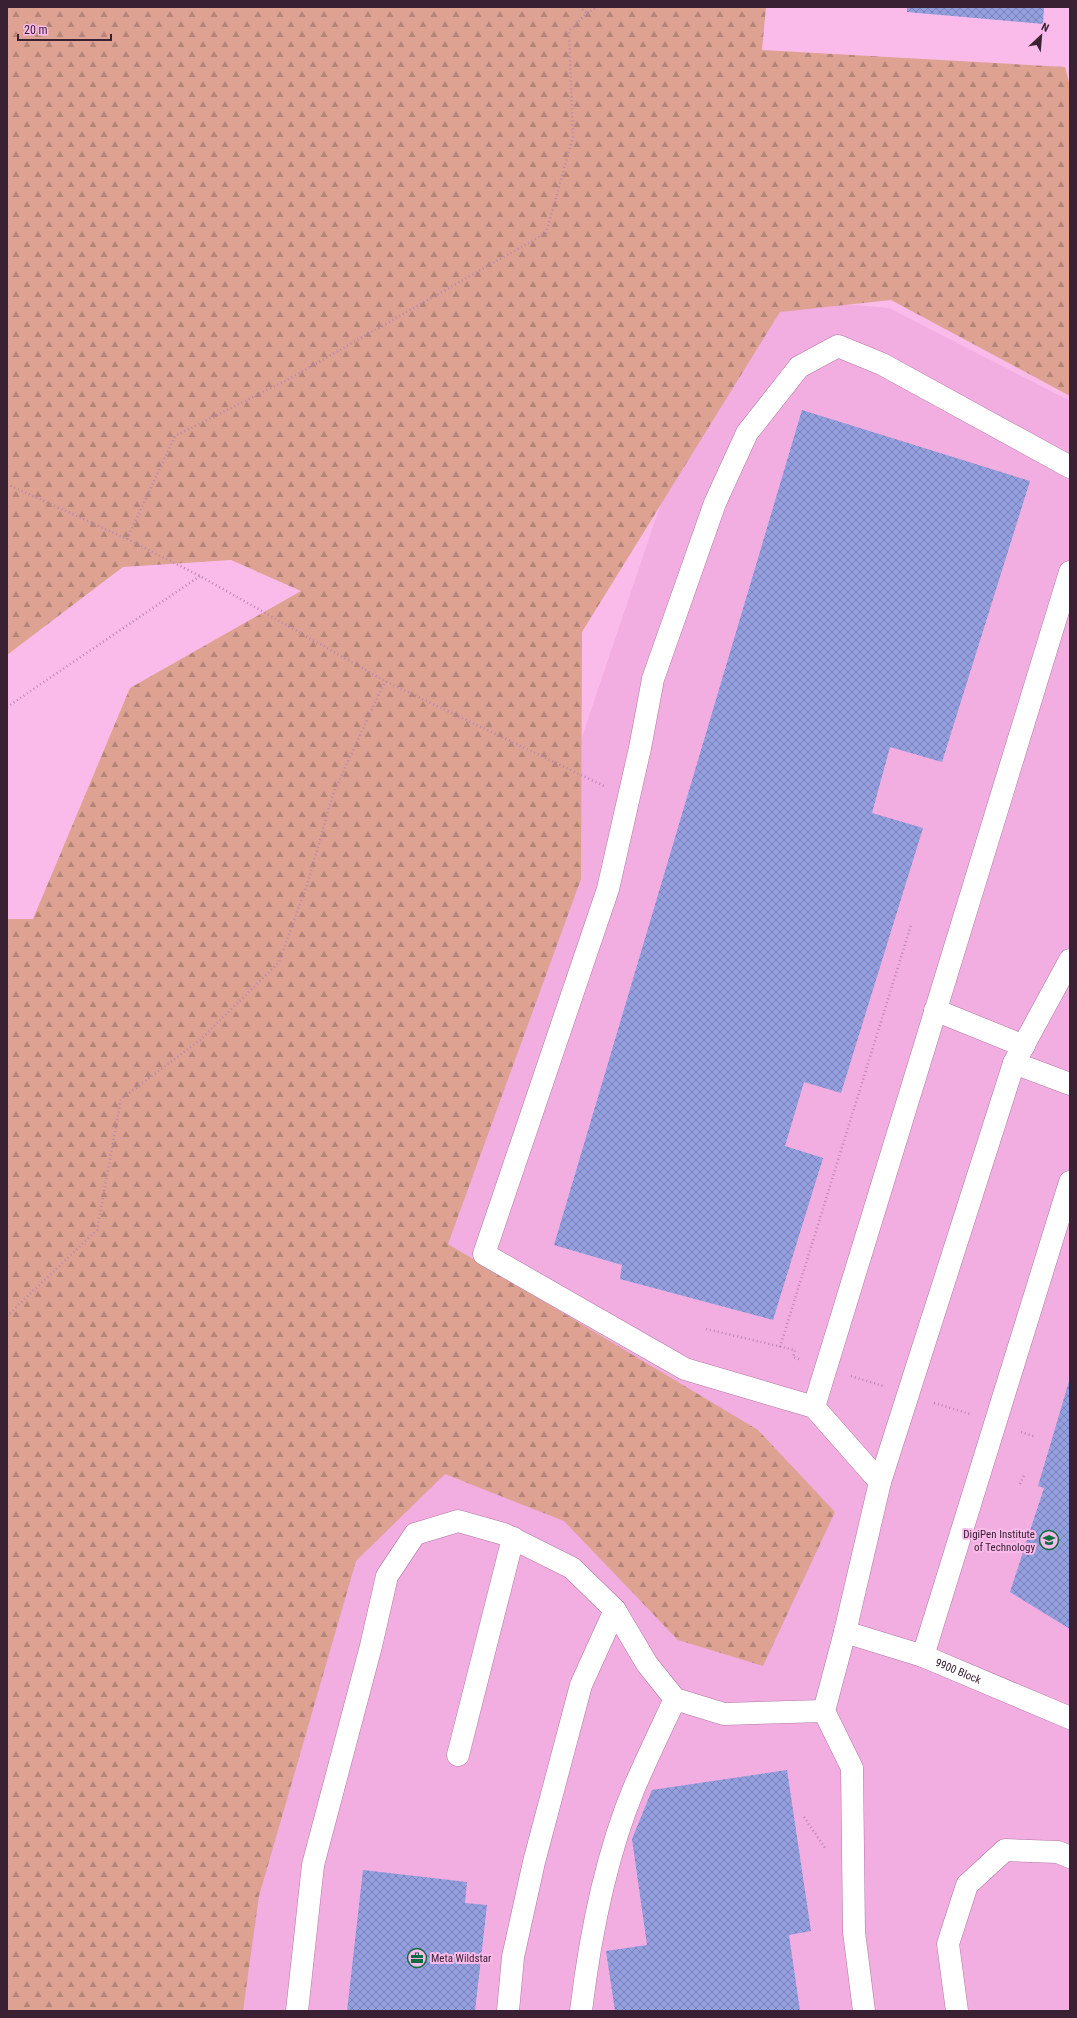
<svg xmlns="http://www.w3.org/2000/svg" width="1077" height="2018" font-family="'Roboto Condensed',sans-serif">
<defs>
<pattern id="forest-firs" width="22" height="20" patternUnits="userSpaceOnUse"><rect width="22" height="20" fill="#dea292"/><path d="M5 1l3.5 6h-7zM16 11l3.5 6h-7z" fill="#b58478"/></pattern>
<pattern id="building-cross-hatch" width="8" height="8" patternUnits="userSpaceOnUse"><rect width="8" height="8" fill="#939fdf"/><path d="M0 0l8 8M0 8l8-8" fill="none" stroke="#7981b5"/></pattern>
</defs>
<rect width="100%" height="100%" fill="#fabbeb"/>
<path fill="#f2ade1" d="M 775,298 L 889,308 L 1070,401 L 1070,2011 L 180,2011 L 230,1777 L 696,400 Z"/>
<path fill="url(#forest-firs)" d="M 7,7 L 766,7 L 762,50 L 1065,67 L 1070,86 L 1070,396 L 891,300 L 780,312 L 582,632 L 581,879 L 448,1244 L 758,1430 L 835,1512 L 763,1666 L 678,1640 L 564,1521 L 445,1474 L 356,1561 L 259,1896 L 243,2011 L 7,2011 L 7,919 L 33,919 L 130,688 L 301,591 L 231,560 L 123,567 L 7,655 Z"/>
<g fill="url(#building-cross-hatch)">
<path d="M 907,7 L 1044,7 L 1043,24 L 907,12 Z"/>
<path d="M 802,410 L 1030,481 L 942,762 L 890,747 L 872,813 L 923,828 L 841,1093 L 804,1082 L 785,1146 L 823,1158 L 773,1320 L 620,1279 L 622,1265 L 554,1245 Z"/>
<path d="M 1070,1378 L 1070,1629 L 1010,1592 L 1044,1488 L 1038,1486 Z"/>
<path d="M 787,1770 L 811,1931 L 789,1935 L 800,2011 L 615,2011 L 606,1951 L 647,1945 L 632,1839 L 652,1790 Z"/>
<path d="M 363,1870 L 467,1882 L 465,1903 L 487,1905 L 475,2011 L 347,2011 Z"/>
</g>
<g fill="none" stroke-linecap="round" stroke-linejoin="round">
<g stroke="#b177a3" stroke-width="23">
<g id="minor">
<path d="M 935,1010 L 1024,1046"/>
<path d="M 1014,1063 L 1070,1084"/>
<path d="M 814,1407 L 1070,572"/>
<path d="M 880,1482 L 1014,1063 L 1070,960"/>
<path id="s1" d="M 845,1632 L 923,1656 L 1070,1718"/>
<path d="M 923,1656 L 1070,1182"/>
<path d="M 458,1755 L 513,1538"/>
<path d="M 297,2011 L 313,1865 L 371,1646 L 387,1576 L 415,1534 L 458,1521 L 504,1534 L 572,1568 L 615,1610 L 647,1664 L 675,1699 L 724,1714 L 824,1711"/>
<path d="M 508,2011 L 513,1957 L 534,1862 L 581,1685 L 615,1610"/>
<path d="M 581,2011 C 590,1936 605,1858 634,1788 C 647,1758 661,1729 675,1699"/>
<path d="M 864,2011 L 854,1932 L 852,1768 L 824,1711 L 845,1632 L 880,1482 L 814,1407 L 685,1369 L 484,1254 L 608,889 L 640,748 L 653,679 L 715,503 L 747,433 L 799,367 L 838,346 L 882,364 L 1070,467"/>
<path d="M 957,2011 L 948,1944 L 967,1885 L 1005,1850 L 1058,1852 L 1070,1857"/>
</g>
</g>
<g stroke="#b886ac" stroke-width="2.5" stroke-dasharray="1 3" stroke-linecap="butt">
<path d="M 579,7 L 587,13"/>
<path d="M 7,484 L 127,539 L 200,576 L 385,681 L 604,786"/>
<path d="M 127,539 L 175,436 L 285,381 L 546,233 L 573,137 L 569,31 L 587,13 L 597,7"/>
<path d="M 7,707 L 200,576"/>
<path d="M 7,1316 L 97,1230 L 121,1099 L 200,1040 L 279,962 L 308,882 L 333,794 L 385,681"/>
<path d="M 706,1329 L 795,1350 L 793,1357 L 801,1360"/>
<path d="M 780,1347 L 911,925"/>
<path d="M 851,1376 L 883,1386"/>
<path d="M 934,1403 L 970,1414"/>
<path d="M 1021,1432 L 1036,1437"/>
<path d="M 1020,1484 L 1025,1473"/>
<path d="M 804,1817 L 825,1848"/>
</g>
<use href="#minor" stroke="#fff" stroke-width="22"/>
</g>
<defs>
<g id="university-ring" transform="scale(1)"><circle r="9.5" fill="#fabbeb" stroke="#116c3f" stroke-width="1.5"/><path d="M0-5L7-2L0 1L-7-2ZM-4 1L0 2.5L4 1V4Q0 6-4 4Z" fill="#116c3f"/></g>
<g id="office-ring" transform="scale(1)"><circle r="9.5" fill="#fabbeb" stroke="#116c3f" stroke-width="1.5"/><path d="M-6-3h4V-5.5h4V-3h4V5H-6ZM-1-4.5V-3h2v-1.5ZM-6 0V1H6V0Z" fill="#116c3f"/></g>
</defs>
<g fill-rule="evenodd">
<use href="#university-ring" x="1049" y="1540"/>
<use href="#office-ring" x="417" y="1958"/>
</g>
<g text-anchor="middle" stroke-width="4" stroke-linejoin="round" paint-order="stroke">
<g font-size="11" fill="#392133" stroke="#fabbeb" text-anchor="end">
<text x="1035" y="1538">DigiPen Institute<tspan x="1035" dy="13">of Technology</tspan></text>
<text x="431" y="1962" text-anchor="start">Meta Wildstar</text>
</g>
<g font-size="11" fill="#392133" stroke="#fabbeb">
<text dy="4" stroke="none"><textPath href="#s1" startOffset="120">9900 Block</textPath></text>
</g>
</g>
<rect width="1077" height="2018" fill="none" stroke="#392133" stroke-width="16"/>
<g transform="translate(1041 36) rotate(26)" stroke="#fabbeb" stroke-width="3" paint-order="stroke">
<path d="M0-3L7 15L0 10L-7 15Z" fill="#392133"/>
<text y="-6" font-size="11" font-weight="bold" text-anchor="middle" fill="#392133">N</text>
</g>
<path d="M18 34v6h93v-6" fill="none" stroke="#392133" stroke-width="2"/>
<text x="24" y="34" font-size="12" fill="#392133" stroke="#fabbeb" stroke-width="3" paint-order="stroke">20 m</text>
</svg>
